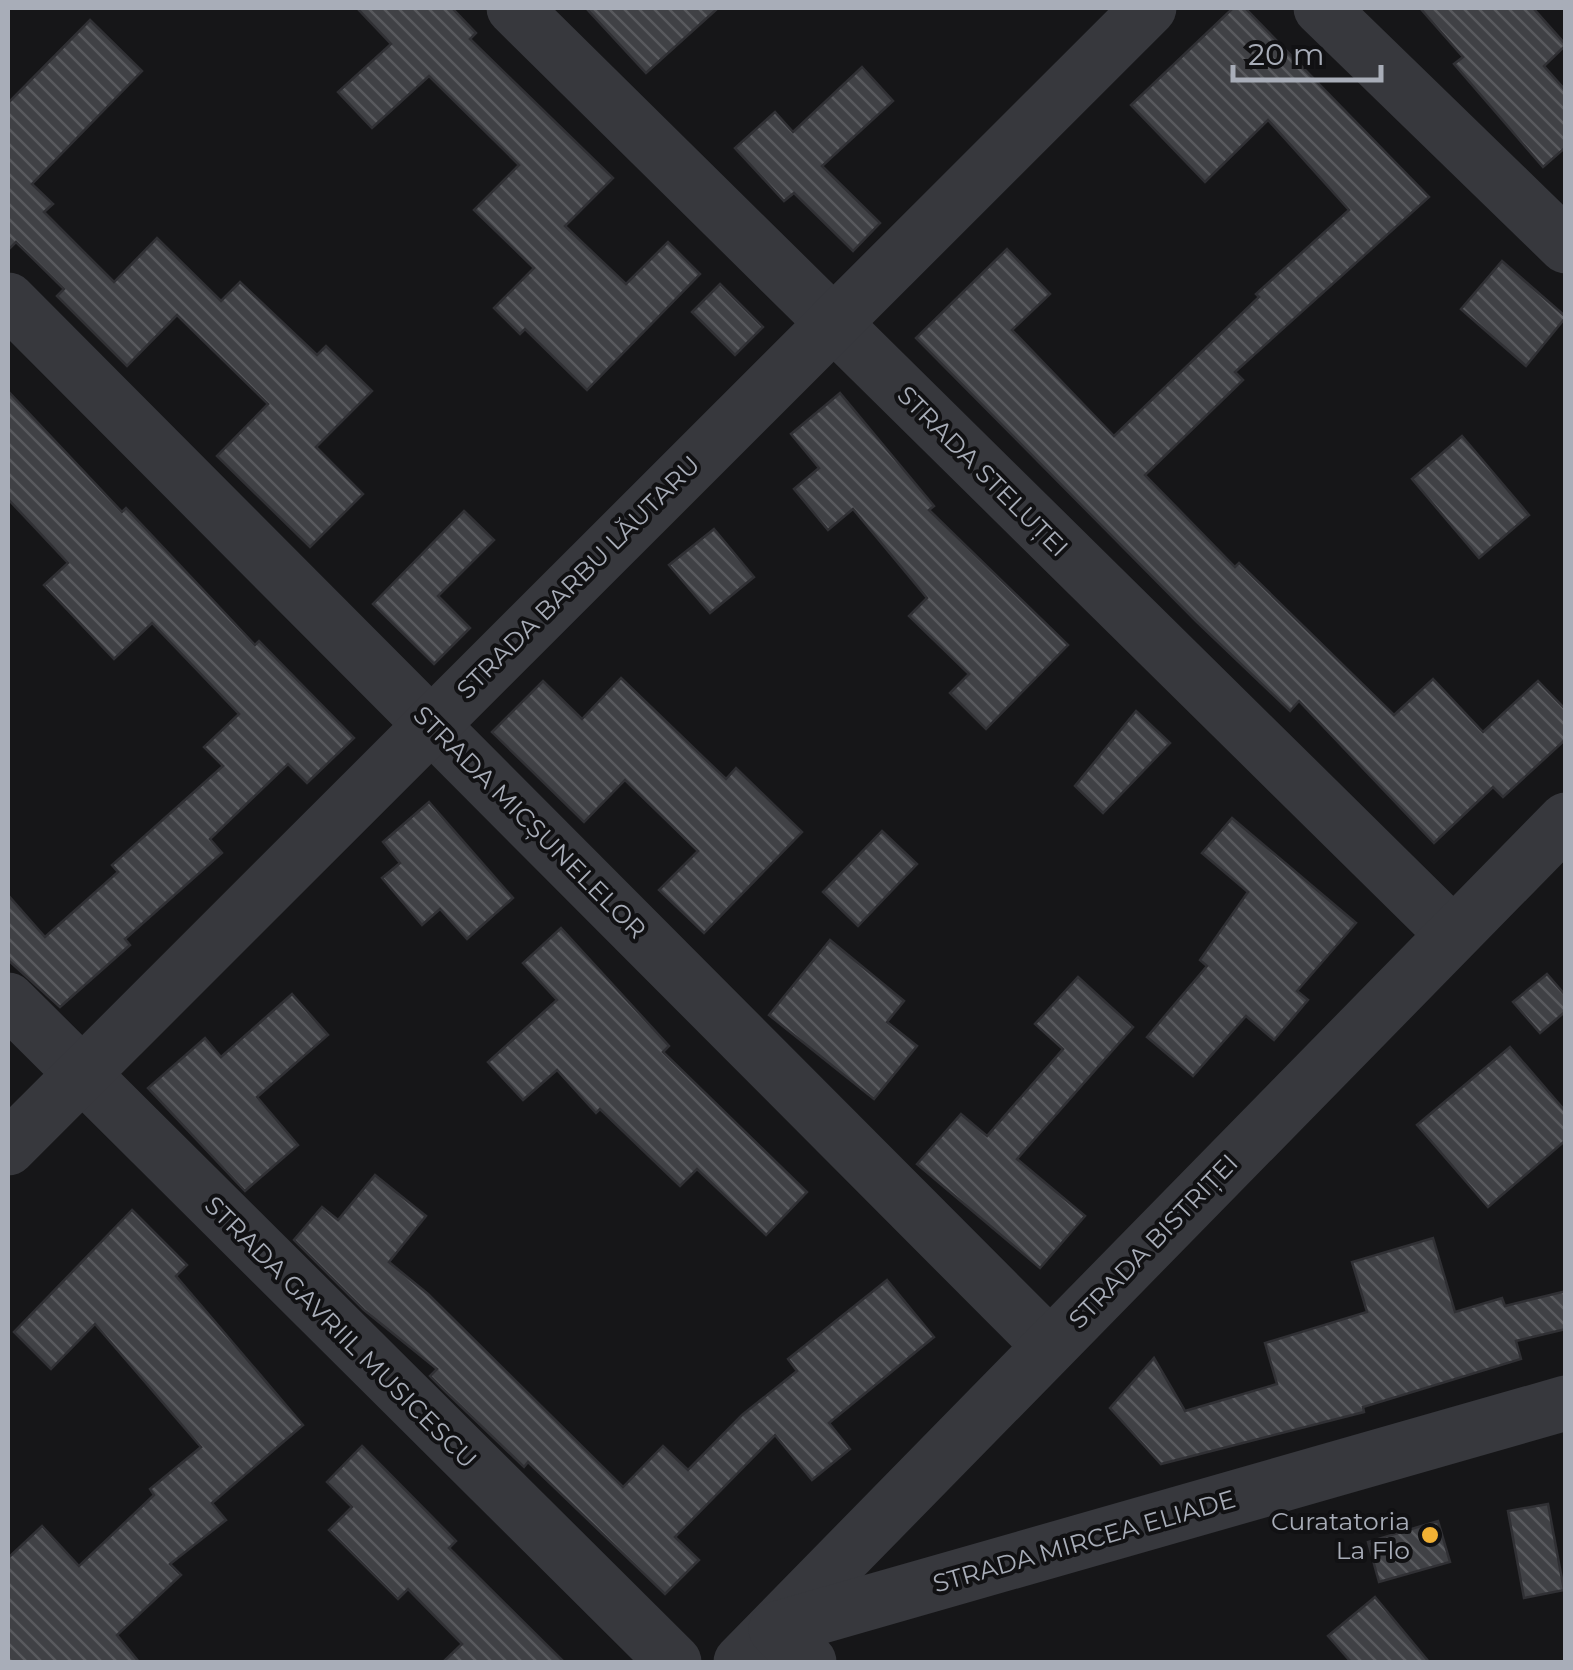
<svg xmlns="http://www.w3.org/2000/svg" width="1573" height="1670" font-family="Montserrat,sans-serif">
<defs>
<pattern id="building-back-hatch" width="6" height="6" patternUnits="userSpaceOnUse" patternTransform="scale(2.5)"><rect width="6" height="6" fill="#404145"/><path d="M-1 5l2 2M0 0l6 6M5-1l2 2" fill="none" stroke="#595a5e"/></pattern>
</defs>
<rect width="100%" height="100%" fill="#161618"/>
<g fill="url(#building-back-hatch)" stroke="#303034" stroke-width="2.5">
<path d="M 357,8 L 452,8 L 476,33 L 470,39 L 613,178 L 565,226 L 626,284 L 668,242 L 700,274 L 587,390 L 525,329 L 520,334 L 494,308 L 534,268 L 474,210 L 519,165 L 429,76 L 372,128 L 338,92 L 391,44 Z"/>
<path d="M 586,8 L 718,8 L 646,73 Z"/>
<path d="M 1233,8 L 1245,8 L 1429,197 L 1235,372 L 1243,380 L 1145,475 L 1235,567 L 1239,563 L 1394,715 L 1433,679 L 1483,732 L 1538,681 L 1566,710 L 1566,739 L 1503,797 L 1493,787 L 1434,843 L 1299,701 L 1290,711 L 1196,621 L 916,338 L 1007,249 L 1050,294 L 1012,330 L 1114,436 L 1259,297 L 1256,294 L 1349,210 L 1268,120 L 1205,182 L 1131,105 Z"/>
<path d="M 1420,8 L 1533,8 L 1566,45 L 1544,66 L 1566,91 L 1566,147 L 1543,167 L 1454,64 L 1463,57 Z"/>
<path d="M 90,20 L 142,71 L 32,184 L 53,204 L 44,212 L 114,282 L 157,238 L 221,301 L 240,282 L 317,355 L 326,346 L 372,391 L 316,447 L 363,494 L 310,547 L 217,456 L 268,404 L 177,315 L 127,366 L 57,296 L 64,289 L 16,242 L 8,250 L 8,103 Z"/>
<path d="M 862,67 L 893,101 L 822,166 L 880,223 L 853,251 L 794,193 L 784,201 L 735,148 L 775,112 L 793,132 Z"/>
<path d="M 1502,261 L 1566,317 L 1526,366 L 1461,309 Z"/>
<path d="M 720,284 L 763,327 L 735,355 L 692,312 Z"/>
<path d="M 8,391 L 122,512 L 126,508 L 255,645 L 259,641 L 354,738 L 307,783 L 288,764 L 210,839 L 222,853 L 125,939 L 130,945 L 60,1007 L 8,960 L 8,895 L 45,937 L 118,872 L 112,865 L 223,766 L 204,747 L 239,714 L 152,623 L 114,659 L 44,585 L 68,563 L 8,499 Z"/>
<path d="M 840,393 L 934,506 L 929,510 L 1068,645 L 986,729 L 950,693 L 969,674 L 909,616 L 927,598 L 853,509 L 828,530 L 794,489 L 819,468 L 791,434 Z"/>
<path d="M 1462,436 L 1529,515 L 1479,558 L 1412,479 Z"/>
<path d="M 464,511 L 494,540 L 438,596 L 470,628 L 434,664 L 373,604 Z"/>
<path d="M 714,529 L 754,577 L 710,613 L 669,565 Z"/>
<path d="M 621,678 L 726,779 L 736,768 L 802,832 L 704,933 L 659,890 L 698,851 L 625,780 L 584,822 L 492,732 L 543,681 L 582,719 Z"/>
<path d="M 1136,711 L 1170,743 L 1103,813 L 1075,786 Z"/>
<path d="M 429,802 L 513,898 L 467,939 L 440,909 L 422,925 L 382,878 L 400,863 L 383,842 Z"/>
<path d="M 1232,818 L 1356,923 L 1297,991 L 1308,1000 L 1274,1040 L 1246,1016 L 1193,1076 L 1147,1037 L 1207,966 L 1200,960 L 1248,892 L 1202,853 Z"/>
<path d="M 882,831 L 917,864 L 858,926 L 823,892 Z"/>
<path d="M 561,928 L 669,1046 L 663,1052 L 807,1192 L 766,1235 L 697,1169 L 680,1186 L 600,1109 L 596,1113 L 557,1070 L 523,1100 L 488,1062 L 557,1000 L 523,963 Z"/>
<path d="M 830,940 L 904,1001 L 887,1022 L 917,1046 L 874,1099 L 769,1015 Z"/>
<path d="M 1547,974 L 1566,996 L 1566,1011 L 1540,1033 L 1513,1002 Z"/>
<path d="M 1078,977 L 1133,1027 L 1017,1159 L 1085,1216 L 1040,1268 L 917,1164 L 961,1114 L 987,1136 L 1063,1049 L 1035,1024 Z"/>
<path d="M 292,994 L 328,1035 L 257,1097 L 298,1145 L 245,1191 L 148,1088 L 205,1038 L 221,1057 Z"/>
<path d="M 1510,1047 L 1566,1112 L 1566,1140 L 1488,1207 L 1417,1125 Z"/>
<path d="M 375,1175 L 426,1216 L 389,1262 L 428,1294 L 623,1487 L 663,1446 L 688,1470 L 742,1415 L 797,1371 L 788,1359 L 887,1280 L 934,1337 L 829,1423 L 850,1449 L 812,1480 L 775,1435 L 675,1537 L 699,1560 L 665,1594 L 528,1462 L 524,1467 L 445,1391 L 430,1376 L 437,1369 L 364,1310 L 294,1240 L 322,1207 L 338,1220 Z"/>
<path d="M 132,1210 L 187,1265 L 176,1276 L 303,1425 L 212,1503 L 226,1520 L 170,1564 L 181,1575 L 117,1635 L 139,1662 L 8,1662 L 8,1558 L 42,1526 L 79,1566 L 154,1495 L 150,1489 L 201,1447 L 95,1324 L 51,1369 L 14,1332 Z"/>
<path d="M 1433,1238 L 1455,1312 L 1502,1298 L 1505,1306 L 1566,1291 L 1566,1329 L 1516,1341 L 1521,1359 L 1363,1407 L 1364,1412 L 1161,1464 L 1110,1408 L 1154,1358 L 1185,1411 L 1277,1384 L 1265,1343 L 1367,1312 L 1352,1262 Z"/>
<path d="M 362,1446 L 456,1541 L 449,1548 L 564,1662 L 443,1662 L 462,1644 L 408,1589 L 398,1599 L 329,1530 L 352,1507 L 327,1482 Z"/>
<path d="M 1548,1504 L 1564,1590 L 1524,1598 L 1508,1511 Z"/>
<path d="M 1438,1521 L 1450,1562 L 1379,1582 L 1368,1542 Z"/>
<path d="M 1375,1597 L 1429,1662 L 1351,1662 L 1328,1636 Z"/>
</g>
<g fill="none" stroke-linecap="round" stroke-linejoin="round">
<g stroke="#37383d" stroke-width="55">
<path d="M 514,8 L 1453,934"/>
<path d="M 1321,8 L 1566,246"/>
<path d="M 8,300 L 1050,1346"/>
<path d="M 8,1000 L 674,1662"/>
<path d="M 8,1148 L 1149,8"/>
<path d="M 741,1662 L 1566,820"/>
<path d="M 809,1662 L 776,1629 L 1566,1403"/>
</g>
</g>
<circle fill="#f2b134" stroke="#111113" stroke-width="4" cx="1430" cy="1535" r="10"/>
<g text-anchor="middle" stroke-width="8" stroke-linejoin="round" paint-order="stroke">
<g font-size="25" fill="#a8adb8" stroke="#111113">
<text transform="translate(983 471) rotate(45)" y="9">STRADA STELUȚEI</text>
<text transform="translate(578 577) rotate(-45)" y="9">STRADA BARBU LĂUTARU</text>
<text transform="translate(530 822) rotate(45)" y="9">STRADA MICȘUNELELOR</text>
<text transform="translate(1153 1241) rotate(-46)" y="9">STRADA BISTRIȚEI</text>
<text transform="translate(341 1332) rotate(45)" y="9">STRADA GAVRIIL MUSICESCU</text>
<text transform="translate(1084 1541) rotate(-16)" y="9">STRADA MIRCEA ELIADE</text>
</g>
<g font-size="25" fill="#a8adb8" stroke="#111113" text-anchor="end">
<text x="1410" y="1530">Curatatoria<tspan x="1410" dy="29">La Flo</tspan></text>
</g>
</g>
<rect width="1573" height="1670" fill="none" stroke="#a8adb8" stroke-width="20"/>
<path d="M1233 65v15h148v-15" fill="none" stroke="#a8adb8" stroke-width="5"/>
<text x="1248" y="65" font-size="30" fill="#a8adb8" stroke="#111113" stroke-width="8" paint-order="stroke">20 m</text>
</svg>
